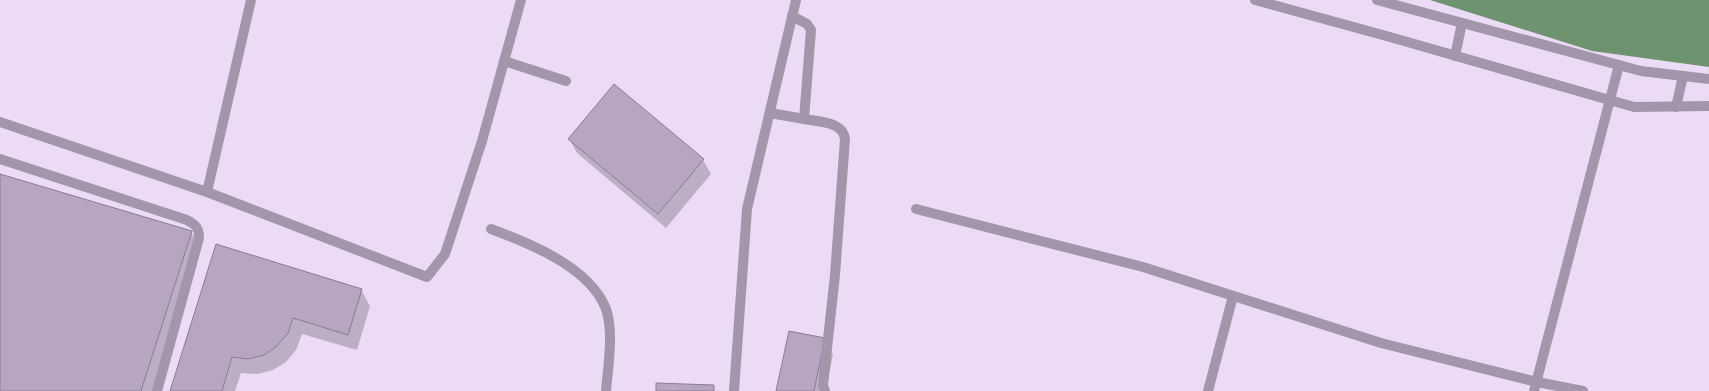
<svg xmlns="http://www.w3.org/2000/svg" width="1709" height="391" font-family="Quicksand,sans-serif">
<rect width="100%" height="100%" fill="#ecdbf7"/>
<path fill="#6d936f" d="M 1430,0 L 1709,0 L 1709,67 L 1592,51 Z"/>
<g fill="#0003">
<path d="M 569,139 L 703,160 L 711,174 L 666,228 L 577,153 Z"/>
<path d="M 0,175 L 191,232 L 200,248 L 155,391 L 0,391 Z"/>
<path d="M 216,246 L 361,290 L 370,306 L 357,350 L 302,334 L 296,350 L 286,362 L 273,370 L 258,374 L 241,373 L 235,391 L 171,391 Z"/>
<path d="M 824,339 L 833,354 L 826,391 L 777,391 Z"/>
</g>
<g fill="#b6a6c1" stroke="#8b7c95">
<path d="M 614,84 L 704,159 L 658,214 L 568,139 Z"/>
<path d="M 0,174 L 192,231 L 141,391 L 0,391 Z"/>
<path d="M 216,244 L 362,289 L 348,335 L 293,318 L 288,333 L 277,346 L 264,355 L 248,359 L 232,357 L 222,391 L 170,391 Z"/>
<path d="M 789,331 L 825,338 L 814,391 L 776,391 Z"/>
<path d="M 656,383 L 714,385 L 714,391 L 656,391 Z"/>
</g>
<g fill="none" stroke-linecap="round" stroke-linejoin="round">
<g stroke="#a297aa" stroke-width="10">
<path d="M 1255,0 L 1390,37 L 1634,107 L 1709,106"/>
<path d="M 1377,0 L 1641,71 L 1709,79"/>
<path d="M 792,16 L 807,24 L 811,30 L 804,119 C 818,122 843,121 845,139 L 835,275 L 823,385 L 825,391"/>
<path d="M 1455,56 L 1462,23"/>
<path d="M 504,61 L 566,81"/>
<path d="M 1676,107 L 1683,76"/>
<path d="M 770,113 L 804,119"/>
<path d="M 0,122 L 207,192 L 427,277 L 445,254 L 482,141 L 521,0"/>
<path d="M 0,159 L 187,220 C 196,225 199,228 199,238 L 157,391"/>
<path d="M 207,192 L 251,0"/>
<path d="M 916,209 L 1143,267 L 1381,343 L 1537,382 L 1583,391"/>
<path d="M 491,229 C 529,243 590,267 606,309 C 614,332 608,367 606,391"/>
<path d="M 734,391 L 747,209 L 796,0"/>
<path d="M 1208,391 L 1233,296"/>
<path d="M 1534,391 L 1619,65"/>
</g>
</g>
</svg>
